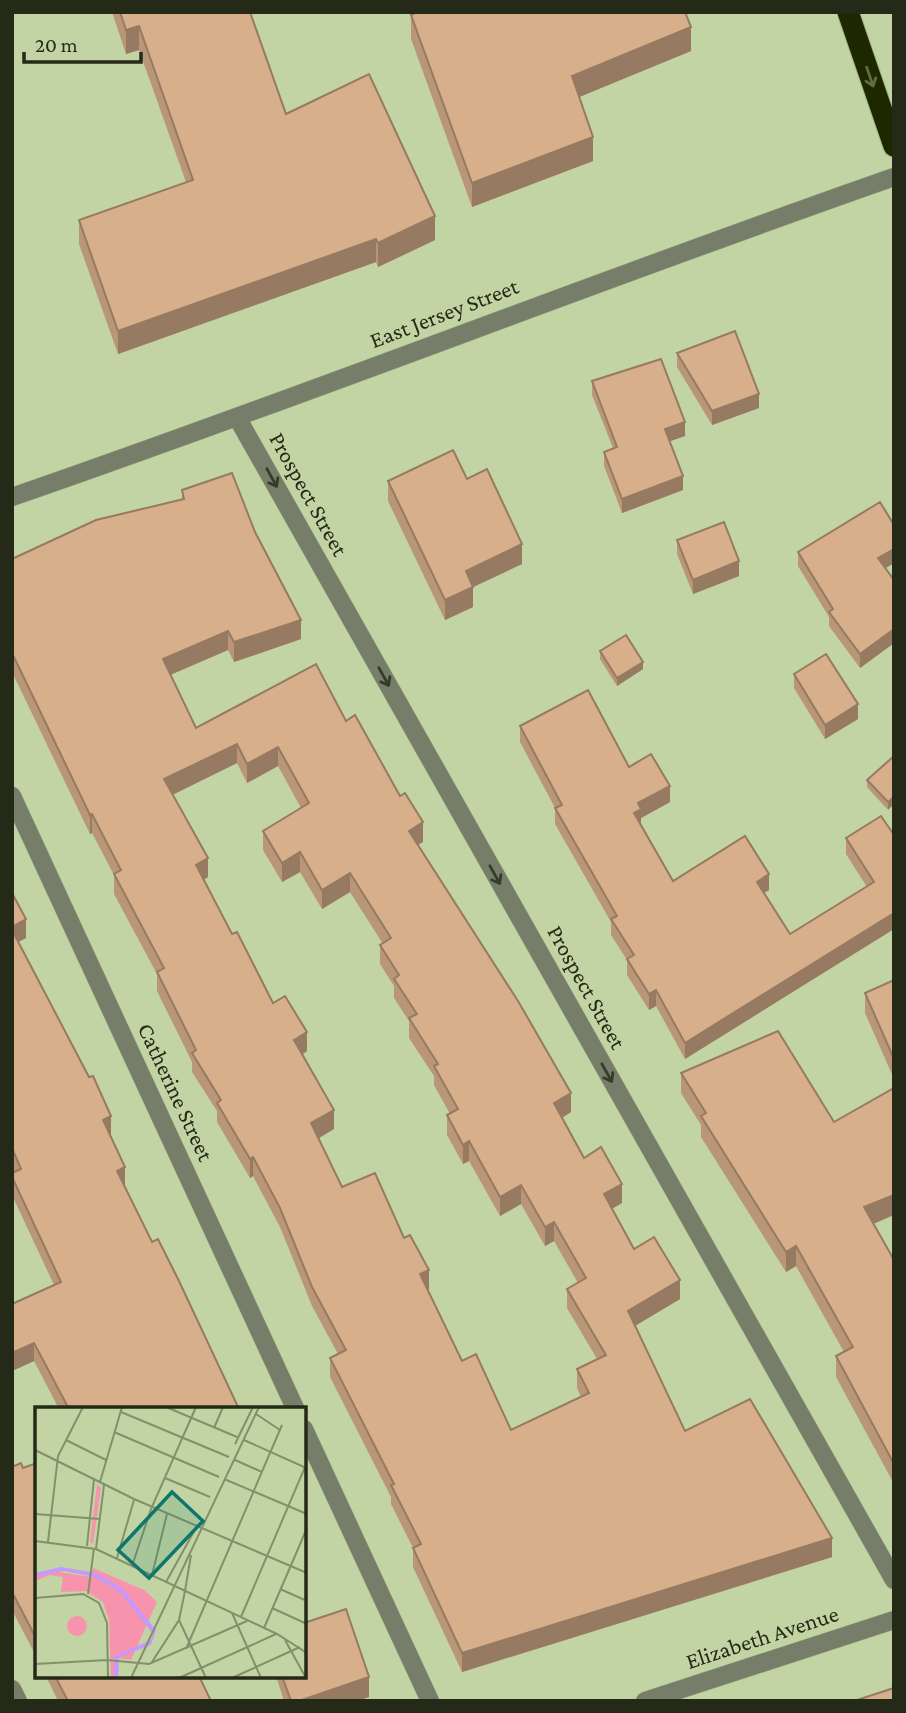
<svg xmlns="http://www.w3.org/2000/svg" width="906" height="1713" font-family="'Crimson Pro',serif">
<rect width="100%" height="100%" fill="#c2d4a3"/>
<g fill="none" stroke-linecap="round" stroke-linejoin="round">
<g stroke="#a2b287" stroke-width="19">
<g id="minor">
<path d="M 238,419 L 894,1580"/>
<path d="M 12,497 C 308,395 599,280 894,177"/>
<path d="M 12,796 L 295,1408"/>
<path d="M 304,1429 L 430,1701"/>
<path d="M 12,1689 L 18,1701"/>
<path d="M 645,1701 L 894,1620"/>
</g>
</g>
<g stroke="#a2b287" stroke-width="23">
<path id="highway" d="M 848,12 L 894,146"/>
</g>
<use href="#minor" stroke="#767e6a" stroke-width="18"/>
<use href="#highway" stroke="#1d2800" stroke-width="21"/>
</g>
<g fill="#b99677" fill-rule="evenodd">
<path d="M 112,12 L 250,12 L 286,114 L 435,240 L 378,267 L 376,262 L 118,354 L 79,244 L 79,220 L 186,182 L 139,50 L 126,54 Z"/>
<path d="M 411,15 L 691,51 L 579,97 L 593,161 L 472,207 L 411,39 Z"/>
<path d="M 677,353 L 759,408 L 712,425 L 677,367 Z"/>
<path d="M 592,381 L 685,436 L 670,441 L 683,490 L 622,513 L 604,466 L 604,452 L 613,448 L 592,395 Z"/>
<path d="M 467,479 L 522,564 L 473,587 L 473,607 L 445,620 L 388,501 L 388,481 Z"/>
<path d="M 182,490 L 255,532 L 301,639 L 234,662 L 228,650 L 170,675 L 196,728 L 346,721 L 423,842 L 417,845 L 571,1112 L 562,1118 L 584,1158 L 622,1203 L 612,1209 L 634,1249 L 680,1299 L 635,1326 L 685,1431 L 832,1557 L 462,1672 L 413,1567 L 413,1548 L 391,1504 L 391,1497 L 330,1377 L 330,1358 L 338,1354 L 312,1306 L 280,1227 L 253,1176 L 250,1178 L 217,1122 L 217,1111 L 192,1072 L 192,1062 L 157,991 L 157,974 L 114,894 L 114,875 L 92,833 L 90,834 L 12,672 L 12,559 L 182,500 ZM 237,763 L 247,783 L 278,766 L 301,808 L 263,831 L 263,850 L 282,882 L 300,872 L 322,909 L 350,892 L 383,944 L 380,945 L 380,964 L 394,986 L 394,998 L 409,1021 L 409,1038 L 434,1076 L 434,1085 L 450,1114 L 447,1115 L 447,1135 L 463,1164 L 469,1161 L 500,1216 L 521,1204 L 545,1246 L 554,1241 L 578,1283 L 567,1289 L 567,1308 L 597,1359 L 577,1369 L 577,1388 L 581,1397 L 511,1430 L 462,1361 L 428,1290 L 429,1289 L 404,1238 L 342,1187 L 318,1138 L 334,1129 L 302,1055 L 307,1051 L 273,1003 L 232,934 L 204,880 L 208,877 L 172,795 Z"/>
<path d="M 677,540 L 739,576 L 693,594 L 677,554 Z"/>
<path d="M 798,552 L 885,568 L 894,580 L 894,643 L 860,668 L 829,626 L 829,617 L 798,566 Z"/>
<path d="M 600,651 L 643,669 L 617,686 L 600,659 Z"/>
<path d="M 794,674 L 858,719 L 825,739 L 794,688 Z"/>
<path d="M 520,726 L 629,767 L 670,802 L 641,818 L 641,825 L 673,881 L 769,890 L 764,893 L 790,934 L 867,887 L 846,854 L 846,838 L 881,816 L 894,929 L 685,1059 L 656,1006 L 649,1010 L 627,975 L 627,960 L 611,935 L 611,922 L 555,824 L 555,808 L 520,742 Z"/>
<path d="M 894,756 L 888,810 L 867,787 L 867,780 Z"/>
<path d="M 12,893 L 26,938 L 18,942 L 111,1134 L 110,1135 L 125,1185 L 124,1186 L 239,1409 L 59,1409 L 34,1361 L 12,1371 L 12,1304 L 54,1285 L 12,1195 L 12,1173 L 15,1172 L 12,1166 Z"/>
<path d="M 894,980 L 894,1079 L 865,1013 L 865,993 Z"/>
<path d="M 681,1073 L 873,1224 L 894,1260 L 894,1484 L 836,1377 L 836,1356 L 844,1352 L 796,1266 L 786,1272 L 701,1137 L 701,1125 L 681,1093 Z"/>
<path d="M 37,1463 L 37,1658 L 12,1610 L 12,1467 L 23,1468 Z"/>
<path d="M 46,1676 L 199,1676 L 211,1701 L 58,1701 Z"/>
<path d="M 276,1676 L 304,1676 L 369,1697 L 357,1701 L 284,1701 Z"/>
</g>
<g fill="#967a61">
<path d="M 139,26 L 139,50 L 126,54 L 126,30 Z"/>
<path d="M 691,27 L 691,51 L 572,100 L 572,76 Z"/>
<path d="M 593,137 L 593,161 L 472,207 L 472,183 Z"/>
<path d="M 435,216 L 435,240 L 378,267 L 378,243 Z"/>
<path d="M 376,239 L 376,262 L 118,354 L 118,331 Z"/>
<path d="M 759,394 L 759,408 L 712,425 L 712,411 Z"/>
<path d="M 685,422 L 685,436 L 665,443 L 665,429 Z"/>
<path d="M 683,476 L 683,490 L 622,513 L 622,499 Z"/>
<path d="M 522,544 L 522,564 L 473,587 L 473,607 L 445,620 L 445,600 L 466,571 Z"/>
<path d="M 894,549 L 894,563 L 878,573 L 878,558 Z"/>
<path d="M 739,561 L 739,576 L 693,594 L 693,580 Z"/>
<path d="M 301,620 L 301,639 L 234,662 L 234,642 Z"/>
<path d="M 894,629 L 894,643 L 860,668 L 860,654 Z"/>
<path d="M 228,631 L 228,650 L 163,678 L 163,659 Z"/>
<path d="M 643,662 L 643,669 L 617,686 L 617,678 Z"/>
<path d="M 858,704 L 858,719 L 825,739 L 825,725 Z"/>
<path d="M 237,744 L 237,763 L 164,799 L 164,779 Z"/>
<path d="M 278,747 L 278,766 L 247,783 L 247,764 Z"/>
<path d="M 670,786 L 670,802 L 641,818 L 641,825 L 634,829 L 634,813 L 638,803 Z"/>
<path d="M 894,797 L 894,804 L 888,810 L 888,802 Z"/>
<path d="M 92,814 L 92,833 L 90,834 L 90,815 Z"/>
<path d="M 423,822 L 423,842 L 409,850 L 409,831 Z"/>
<path d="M 300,852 L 300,872 L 282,882 L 282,863 Z"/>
<path d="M 208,858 L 208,877 L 196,884 L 196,865 Z"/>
<path d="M 350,873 L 350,892 L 322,909 L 322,890 Z"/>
<path d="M 769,874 L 769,890 L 757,897 L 757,882 Z"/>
<path d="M 894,913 L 894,929 L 685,1059 L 685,1043 Z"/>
<path d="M 26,919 L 26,938 L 12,945 L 12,927 Z"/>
<path d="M 656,990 L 656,1006 L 649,1010 L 649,994 Z"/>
<path d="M 307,1032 L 307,1051 L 294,1060 L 294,1040 Z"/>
<path d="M 571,1093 L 571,1112 L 554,1122 L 554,1103 Z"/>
<path d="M 334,1110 L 334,1129 L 311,1143 L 311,1123 Z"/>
<path d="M 111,1116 L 111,1134 L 103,1138 L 103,1120 Z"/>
<path d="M 469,1141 L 469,1161 L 463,1164 L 463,1145 Z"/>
<path d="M 253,1157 L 253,1176 L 250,1178 L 250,1159 Z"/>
<path d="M 125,1167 L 125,1185 L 117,1189 L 117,1171 Z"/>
<path d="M 622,1184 L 622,1203 L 604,1213 L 604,1194 Z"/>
<path d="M 521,1185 L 521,1204 L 500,1216 L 500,1197 Z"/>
<path d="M 894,1195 L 894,1215 L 864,1228 L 864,1207 Z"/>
<path d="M 554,1222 L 554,1241 L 545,1246 L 545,1227 Z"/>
<path d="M 796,1246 L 796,1266 L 786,1272 L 786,1252 Z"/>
<path d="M 429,1270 L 429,1289 L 420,1294 L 420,1274 Z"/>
<path d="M 680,1280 L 680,1299 L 628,1330 L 628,1311 Z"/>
<path d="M 34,1343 L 34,1361 L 12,1371 L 12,1353 Z"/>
<path d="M 832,1538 L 832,1557 L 462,1672 L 462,1653 Z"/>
<path d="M 369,1677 L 369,1697 L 357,1701 L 299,1701 Z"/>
</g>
<g fill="#d7af8a" stroke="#967a61" stroke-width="2" fill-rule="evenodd">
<path d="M 120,12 L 250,12 L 286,114 L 369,74 L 435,216 L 378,243 L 376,239 L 118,331 L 79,220 L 193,180 L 139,26 L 126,30 Z"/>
<path d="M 417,12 L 685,12 L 691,27 L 572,76 L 593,137 L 472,183 L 411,15 Z"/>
<path d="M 735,331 L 759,394 L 712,411 L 677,353 Z"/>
<path d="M 661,359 L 685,422 L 665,429 L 683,476 L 622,499 L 604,452 L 617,447 L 592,381 Z"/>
<path d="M 453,450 L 467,479 L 487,469 L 522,544 L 466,571 L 473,587 L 445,600 L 388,481 Z"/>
<path d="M 232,473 L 255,532 L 301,620 L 234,642 L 228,631 L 163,659 L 196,728 L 316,664 L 346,721 L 355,715 L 400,796 L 405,793 L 423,822 L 409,831 L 518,1001 L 571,1093 L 554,1103 L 584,1158 L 601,1147 L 622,1184 L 604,1194 L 634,1249 L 654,1237 L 680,1280 L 628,1311 L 685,1431 L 750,1399 L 832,1538 L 462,1653 L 413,1548 L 421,1544 L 391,1485 L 394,1484 L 330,1358 L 346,1350 L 312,1287 L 280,1208 L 253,1157 L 250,1159 L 217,1103 L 221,1100 L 192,1053 L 196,1050 L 157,972 L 164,968 L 114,874 L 121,870 L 92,814 L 90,815 L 12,653 L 12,559 L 96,520 L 184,499 L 182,490 ZM 237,744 L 247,764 L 278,747 L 309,803 L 263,831 L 282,863 L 300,852 L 322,890 L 350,873 L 391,938 L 380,945 L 399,975 L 394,979 L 417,1014 L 409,1018 L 438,1064 L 434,1066 L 458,1109 L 447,1115 L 463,1145 L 469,1141 L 500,1197 L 521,1185 L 545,1227 L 554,1222 L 586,1278 L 567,1289 L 606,1355 L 577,1369 L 589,1393 L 511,1430 L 476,1354 L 462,1361 L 420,1274 L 429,1270 L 410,1235 L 404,1238 L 375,1173 L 342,1187 L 311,1123 L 334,1110 L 294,1040 L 307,1032 L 285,996 L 273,1003 L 237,932 L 232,934 L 196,865 L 208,858 L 164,779 Z"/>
<path d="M 880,502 L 894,525 L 894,549 L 878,558 L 894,580 L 894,629 L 860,654 L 829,612 L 833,609 L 798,552 Z"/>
<path d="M 724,522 L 739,561 L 693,580 L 677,540 Z"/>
<path d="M 626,635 L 643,662 L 617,678 L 600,651 Z"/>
<path d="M 826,654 L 858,704 L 825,725 L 794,674 Z"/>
<path d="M 588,690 L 629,767 L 651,754 L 670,786 L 638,803 L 641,809 L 634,813 L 673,881 L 745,836 L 769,874 L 757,882 L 790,934 L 874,882 L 846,838 L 881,816 L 894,835 L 894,913 L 685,1043 L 656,990 L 649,994 L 627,959 L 634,955 L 611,919 L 617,916 L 555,808 L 562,805 L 520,726 Z"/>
<path d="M 894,756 L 894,797 L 888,802 L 867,780 Z"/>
<path d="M 12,893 L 26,919 L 12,927 Z"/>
<path d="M 12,930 L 89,1077 L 93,1076 L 111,1116 L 103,1120 L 125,1167 L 117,1171 L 152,1242 L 158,1239 L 179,1281 L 239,1409 L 69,1409 L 34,1343 L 12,1353 L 12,1304 L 61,1282 L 12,1177 L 12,1173 L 21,1169 L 12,1148 Z"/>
<path d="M 894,980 L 894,1059 L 865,993 Z"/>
<path d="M 778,1031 L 834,1122 L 894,1088 L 894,1195 L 864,1207 L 894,1260 L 894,1464 L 836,1356 L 853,1347 L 796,1246 L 786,1252 L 701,1116 L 706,1113 L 681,1073 Z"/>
<path d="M 21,1463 L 23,1468 L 37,1463 L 37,1640 L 12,1592 L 12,1467 Z"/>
<path d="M 346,1609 L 369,1677 L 299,1701 L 291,1701 L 282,1676 L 304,1676 L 304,1623 Z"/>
<path d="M 55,1676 L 199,1676 L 211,1701 L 68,1701 Z"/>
<path d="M 894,1688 L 894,1701 L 854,1701 Z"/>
</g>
<defs><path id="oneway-shaft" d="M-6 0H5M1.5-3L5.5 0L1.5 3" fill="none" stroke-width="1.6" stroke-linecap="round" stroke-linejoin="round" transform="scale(1.75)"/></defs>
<use stroke="#5f6d41" href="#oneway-shaft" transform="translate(870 77) rotate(71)"/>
<g stroke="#343b28">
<use href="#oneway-shaft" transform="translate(272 478) rotate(61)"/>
<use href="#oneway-shaft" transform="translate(384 677) rotate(61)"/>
<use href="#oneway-shaft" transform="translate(495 875) rotate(61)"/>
<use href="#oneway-shaft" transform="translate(607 1073) rotate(61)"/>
</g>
<g text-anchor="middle" stroke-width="5" stroke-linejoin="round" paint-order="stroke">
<g font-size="23" fill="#242a17" stroke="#c2d4a3">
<text transform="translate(444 313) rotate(-21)" y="8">East Jersey Street</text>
<text transform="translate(309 494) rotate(61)" y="8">Prospect Street</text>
<text transform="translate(587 987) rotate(61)" y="8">Prospect Street</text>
<text transform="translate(176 1092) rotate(65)" y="8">Catherine Street</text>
<text transform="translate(762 1637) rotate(-18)" y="8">Elizabeth Avenue</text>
</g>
</g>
<g transform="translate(35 1407)">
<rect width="271" height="271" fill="#c2d4a3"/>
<path d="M 62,77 L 66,81 L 58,137 L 55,135 ZM 58,161 L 109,183 L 122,195 L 96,253 L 83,251 L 83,271 L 76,271 L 74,213 L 68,195 L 51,184 L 26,185 L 28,170 L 15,168 L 0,174 L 0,170 L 17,164 L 56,170 ZM32 219a10 10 0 1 1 20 0a10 10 0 1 1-20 0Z" fill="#f893ad"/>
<path d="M 26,160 L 61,166 L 87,181 L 121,223 L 116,238 L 84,250 L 83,271 L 79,271 L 79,249 L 116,233 L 118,227 L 84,184 L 59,170 L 29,164 L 0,170 L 0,166 Z" fill="#c599fb"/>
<path fill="none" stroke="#83906b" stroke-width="2" d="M 131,0 L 202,30M 86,5 L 194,50M 221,7 L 245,23M 179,21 L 188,0M 79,25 L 184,70M 31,33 L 71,53M 209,33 L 269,60M 200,37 L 218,0M 0,43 L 99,92 L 272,166M 200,53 L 227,65M 130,71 L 175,90M 189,72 L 272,107M 65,75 L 87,0M 0,107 L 65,112M 0,134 L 61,142 L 242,227 L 272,246M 13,135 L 23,49 L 48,0M 52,139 L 59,72M 61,142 L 69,78M 82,151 L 99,93M 97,159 L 116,102 L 161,0M 117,168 L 132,107M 131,175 L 162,119M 245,182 L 272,194M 150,184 L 156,148M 53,187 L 59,141M 0,191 L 48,187 L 64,196 L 72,216 L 73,271M 237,201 L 272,217M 197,206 L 226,271M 206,210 L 270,60M 144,213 L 171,271M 229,221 L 272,121M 250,233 L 271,271M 151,242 L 247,18M 117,255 L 144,213 L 150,184M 0,257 L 72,253 L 114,257 L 212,214M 96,271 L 224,0M 144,271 L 241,227M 197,271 L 265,240"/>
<path fill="#0f766e" fill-opacity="0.15" stroke="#0f766e" stroke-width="3.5" d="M 137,85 L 168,114 L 114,171 L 83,143 Z"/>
<rect width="271" height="271" fill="none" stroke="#242a17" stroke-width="3.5"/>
</g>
<rect width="906" height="1713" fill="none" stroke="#242a17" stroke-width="28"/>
<path d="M24 52v10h117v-10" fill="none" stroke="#242a17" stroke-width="3.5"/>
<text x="35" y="52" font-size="21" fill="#242a17" stroke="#c2d4a3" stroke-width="5" paint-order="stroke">20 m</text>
</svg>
